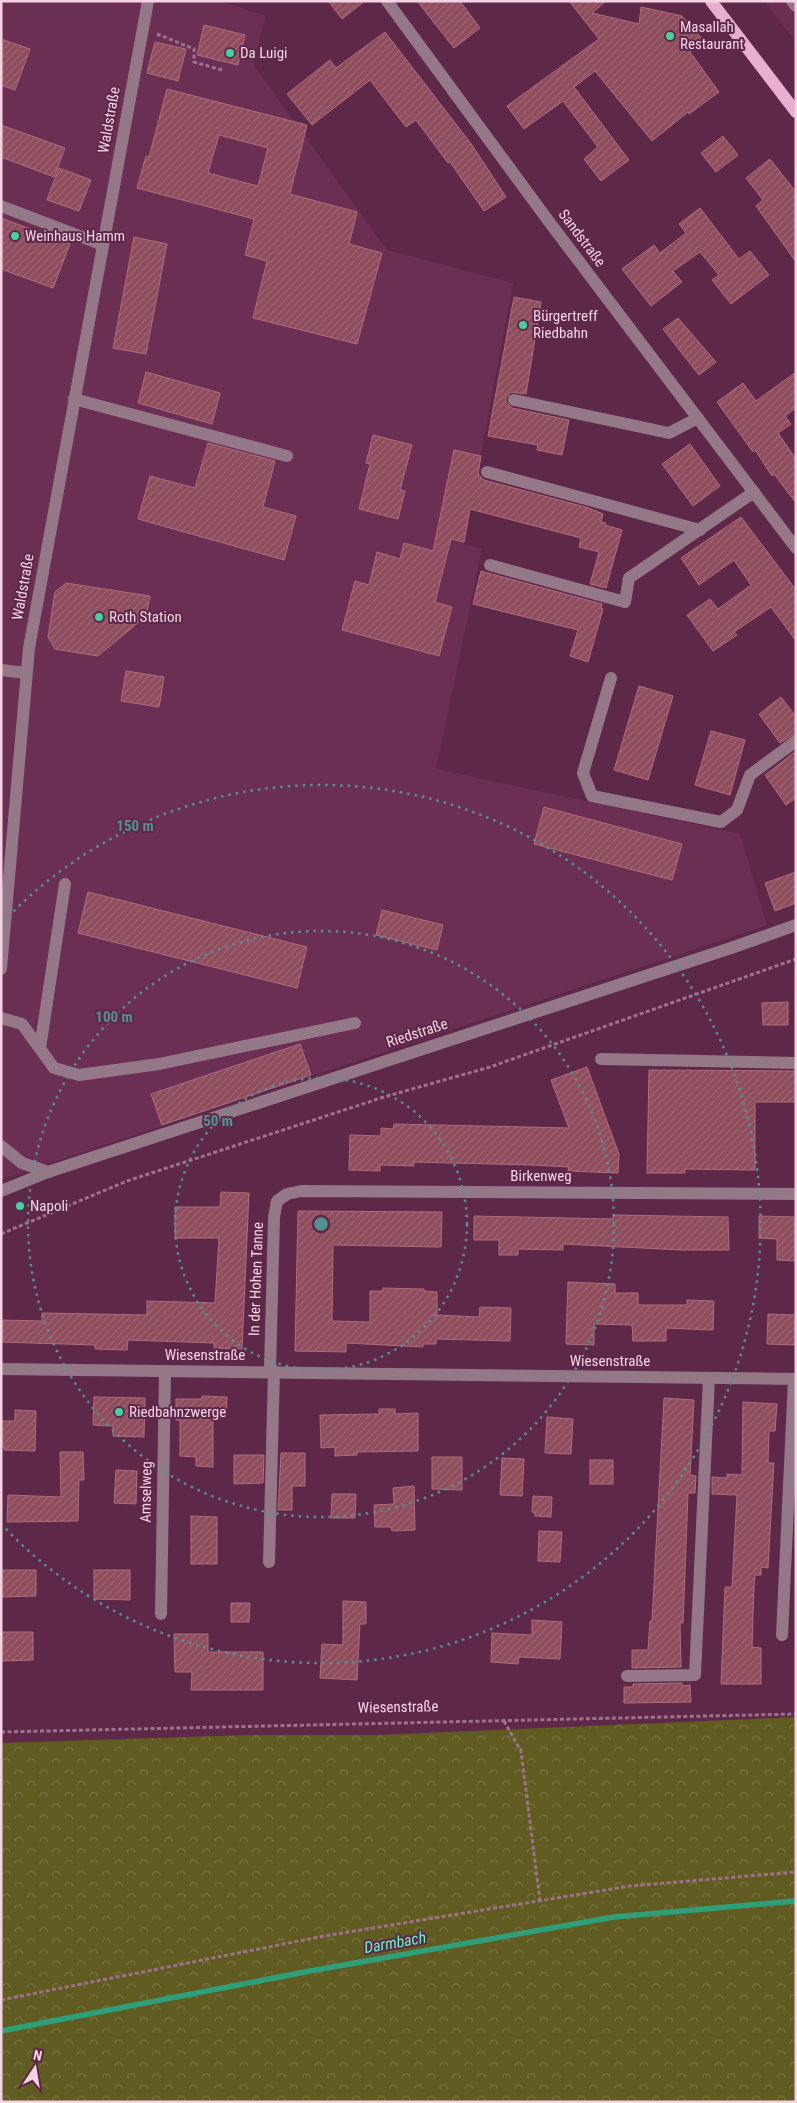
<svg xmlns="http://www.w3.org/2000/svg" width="797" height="2103" font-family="'Roboto Condensed',sans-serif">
<defs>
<pattern id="forest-crowns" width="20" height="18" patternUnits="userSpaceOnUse" patternTransform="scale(1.25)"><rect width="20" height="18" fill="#605c21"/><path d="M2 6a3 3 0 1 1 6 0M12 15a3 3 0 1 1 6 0" fill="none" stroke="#777241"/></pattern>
<pattern id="building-hatch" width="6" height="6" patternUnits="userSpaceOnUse" patternTransform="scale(1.25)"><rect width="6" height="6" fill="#8e4c5c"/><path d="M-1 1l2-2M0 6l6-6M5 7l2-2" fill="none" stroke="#9e6573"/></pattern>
</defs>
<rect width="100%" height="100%" fill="#5e2848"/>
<g fill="#6c2f54">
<path d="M 1,1 L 220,1 L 266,16 L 253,64 L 387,250 L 513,283 L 464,544 L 482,549 L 436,769 L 740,834 L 767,925 L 1,1179 Z"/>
<path d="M 764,1 L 796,1 L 796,42 Z"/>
</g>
<path fill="url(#forest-crowns)" d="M 796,1717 L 796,2102 L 1,2102 L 1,1743 L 249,1735 L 378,1735 Z"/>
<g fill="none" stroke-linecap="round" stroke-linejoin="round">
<path stroke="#2e9f78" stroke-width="5.5" d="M 1,2031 L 310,1971 L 614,1917 L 796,1901"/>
</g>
<g fill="url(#building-hatch)" stroke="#b16c7b" fill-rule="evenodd">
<path d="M 328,1 L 365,1 L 342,19 Z"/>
<path d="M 417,1 L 460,1 L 480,28 L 454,48 Z"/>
<path d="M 569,1 L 606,1 L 592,13 L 639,24 L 641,7 L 682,16 L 703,40 L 690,52 L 719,92 L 689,114 L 688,112 L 652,141 L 595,71 L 574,87 L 629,160 L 601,181 L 584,159 L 598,147 L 563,101 L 524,129 L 507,106 L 599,39 Z"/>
<path d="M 204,25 L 245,35 L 238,65 L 197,55 Z"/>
<path d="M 385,32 L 472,145 L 506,197 L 484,211 L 450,162 L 448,163 L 416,120 L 406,127 L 370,80 L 312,125 L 287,94 L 330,60 L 336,68 Z"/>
<path d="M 1,39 L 30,49 L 15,90 L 1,85 Z"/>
<path d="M 155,42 L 186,49 L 178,81 L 147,73 Z"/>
<path d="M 167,89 L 307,125 L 290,194 L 357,212 L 349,244 L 382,253 L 357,344 L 253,318 L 267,261 L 245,255 L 254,219 L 137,188 L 146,156 L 149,157 ZM 219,135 L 268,148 L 258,186 L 208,173 Z"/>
<path d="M 1,125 L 65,148 L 54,177 L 1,157 Z"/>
<path d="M 723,136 L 738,155 L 716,172 L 701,153 Z"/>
<path d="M 770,159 L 796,192 L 796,262 L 756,206 L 763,200 L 746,178 Z"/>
<path d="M 59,168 L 91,180 L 79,211 L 47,200 Z"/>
<path d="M 700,208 L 739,259 L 750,251 L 769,275 L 731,304 L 712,280 L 719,275 L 700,252 L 673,271 L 682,282 L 651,306 L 622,269 L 654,245 L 660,253 L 686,233 L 679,224 Z"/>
<path d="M 1,218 L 70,244 L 53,288 L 1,269 Z"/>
<path d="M 134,237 L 167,244 L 146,354 L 113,348 Z"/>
<path d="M 514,297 L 541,302 L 526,394 L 511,392 L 506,398 L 506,402 L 512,408 L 569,420 L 562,455 L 537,450 L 538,445 L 488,436 Z"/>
<path d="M 678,318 L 716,362 L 699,375 L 663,329 Z"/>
<path d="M 146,372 L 220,393 L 212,424 L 138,403 Z"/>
<path d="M 796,372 L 796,408 L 785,416 L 791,424 L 778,433 L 796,459 L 796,503 L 774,474 L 772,476 L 755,450 L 753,452 L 717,402 L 743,383 L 756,401 Z"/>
<path d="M 373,435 L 412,445 L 400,490 L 405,491 L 398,519 L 359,509 L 370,464 L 366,463 Z"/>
<path d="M 208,443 L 275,461 L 263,507 L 296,516 L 284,560 L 138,519 L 150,476 L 195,488 Z"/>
<path d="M 690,444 L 720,486 L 693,506 L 662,464 Z"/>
<path d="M 454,450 L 481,456 L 478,474 L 484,480 L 589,508 L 603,514 L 601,522 L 606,523 L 605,525 L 622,530 L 606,588 L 590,584 L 599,552 L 579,547 L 581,538 L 470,509 L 464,542 L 451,539 L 435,602 L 452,607 L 439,656 L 342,630 L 355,581 L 369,585 L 377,552 L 400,559 L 404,543 L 433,551 Z"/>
<path d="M 741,517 L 796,590 L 796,641 L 771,607 L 734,632 L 737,635 L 713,651 L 687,615 L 710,599 L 718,609 L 751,585 L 734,560 L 699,585 L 681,558 Z"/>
<path d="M 481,571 L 602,604 L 601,608 L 603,609 L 588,662 L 570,656 L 578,630 L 473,604 Z"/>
<path d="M 66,583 L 150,596 L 146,616 L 98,656 L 55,649 L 48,637 L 55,592 Z"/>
<path d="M 126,671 L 164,677 L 159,707 L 121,701 Z"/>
<path d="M 639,686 L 673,696 L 648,780 L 614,770 Z"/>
<path d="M 781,697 L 796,717 L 796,733 L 780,743 L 759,714 Z"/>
<path d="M 711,731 L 745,740 L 730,795 L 695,785 Z"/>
<path d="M 796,751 L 796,798 L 786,805 L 765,775 Z"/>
<path d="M 544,807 L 682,844 L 672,880 L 534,844 Z"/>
<path d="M 796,872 L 796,903 L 775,911 L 765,883 Z"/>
<path d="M 88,892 L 307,947 L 297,988 L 78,933 Z"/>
<path d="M 382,910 L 443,925 L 437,950 L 376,935 Z"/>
<path d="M 788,1002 L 788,1025 L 763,1025 L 762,1003 Z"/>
<path d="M 300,1044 L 311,1075 L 162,1125 L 151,1094 Z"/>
<path d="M 587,1067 L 619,1154 L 618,1173 L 568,1171 L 569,1167 L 532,1165 L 414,1162 L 414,1166 L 380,1165 L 380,1171 L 349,1170 L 350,1135 L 381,1136 L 381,1128 L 393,1129 L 394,1124 L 569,1128 L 551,1080 Z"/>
<path d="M 649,1070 L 796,1071 L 796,1102 L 755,1102 L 755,1170 L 685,1169 L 685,1173 L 647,1173 Z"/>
<path d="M 221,1192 L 249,1193 L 242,1349 L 214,1348 L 214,1343 L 128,1340 L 127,1350 L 95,1349 L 95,1345 L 1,1342 L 1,1320 L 42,1321 L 42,1313 L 147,1315 L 147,1301 L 215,1303 L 219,1238 L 175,1238 L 175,1207 L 220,1207 Z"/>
<path d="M 298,1211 L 442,1212 L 441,1247 L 333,1245 L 332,1321 L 370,1322 L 370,1291 L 383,1291 L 383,1288 L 424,1289 L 424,1291 L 437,1292 L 437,1315 L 479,1317 L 480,1307 L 511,1308 L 510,1341 L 436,1339 L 436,1344 L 423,1344 L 423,1347 L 346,1343 L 346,1352 L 295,1351 Z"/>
<path d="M 613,1215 L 728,1217 L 729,1250 L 682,1250 L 563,1244 L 563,1250 L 518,1249 L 518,1255 L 499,1255 L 499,1240 L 474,1240 L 474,1216 L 613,1219 Z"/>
<path d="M 759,1216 L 794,1217 L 796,1261 L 777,1260 L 777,1239 L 759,1238 Z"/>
<path d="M 568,1282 L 615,1284 L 615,1293 L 638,1293 L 638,1305 L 687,1305 L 687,1300 L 714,1301 L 713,1330 L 666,1328 L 666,1341 L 633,1341 L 632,1325 L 594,1324 L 594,1345 L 566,1344 Z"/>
<path d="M 768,1314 L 796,1315 L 796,1345 L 767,1344 Z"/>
<path d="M 202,1396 L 227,1397 L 226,1418 L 213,1418 L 213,1467 L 196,1466 L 196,1457 L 180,1456 L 180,1420 L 176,1420 L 176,1399 L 202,1399 Z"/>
<path d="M 94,1397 L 145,1398 L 144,1437 L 113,1436 L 113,1426 L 93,1425 Z"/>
<path d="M 664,1398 L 694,1400 L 690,1475 L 696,1476 L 695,1493 L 688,1493 L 683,1623 L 680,1623 L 681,1667 L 632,1668 L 632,1650 L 648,1650 L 650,1621 L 652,1621 Z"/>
<path d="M 743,1402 L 777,1404 L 775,1431 L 769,1431 L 768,1463 L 774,1463 L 768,1568 L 761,1567 L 761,1575 L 755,1575 L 754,1586 L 752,1647 L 761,1648 L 761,1684 L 721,1684 L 725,1587 L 732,1587 L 737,1495 L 712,1494 L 712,1477 L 727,1478 L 727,1474 L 742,1475 Z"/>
<path d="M 379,1409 L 395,1409 L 395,1414 L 418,1413 L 418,1451 L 357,1452 L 357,1455 L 335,1456 L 335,1447 L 321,1448 L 320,1415 L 379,1414 Z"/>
<path d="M 15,1410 L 36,1411 L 35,1451 L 4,1450 L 4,1447 L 1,1447 L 1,1421 L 15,1421 Z"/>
<path d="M 547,1417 L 573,1419 L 571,1454 L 545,1453 Z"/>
<path d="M 60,1452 L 83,1452 L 84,1480 L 79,1480 L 78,1521 L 7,1522 L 8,1495 L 61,1497 Z"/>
<path d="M 281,1453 L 305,1453 L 305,1486 L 292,1486 L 292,1510 L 278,1510 Z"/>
<path d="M 234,1455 L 264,1455 L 263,1483 L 234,1484 Z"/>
<path d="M 432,1457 L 462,1457 L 462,1490 L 432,1489 Z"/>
<path d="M 502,1458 L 524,1459 L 522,1496 L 500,1495 Z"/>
<rect x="590" y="1460" width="23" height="24"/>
<path d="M 116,1470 L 137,1471 L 136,1504 L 114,1503 Z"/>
<path d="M 414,1486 L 415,1530 L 392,1531 L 391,1527 L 375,1527 L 374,1505 L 394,1504 L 393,1488 Z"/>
<path d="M 332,1494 L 356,1494 L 355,1518 L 331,1518 Z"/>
<path d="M 533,1496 L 552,1497 L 551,1517 L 535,1516 L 535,1513 L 532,1512 Z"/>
<path d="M 191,1516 L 217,1517 L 217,1564 L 191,1564 Z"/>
<path d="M 539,1531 L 562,1532 L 560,1562 L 538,1561 Z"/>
<path d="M 1,1570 L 36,1570 L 36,1596 L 1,1597 Z"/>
<path d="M 94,1570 L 130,1570 L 130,1600 L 94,1599 Z"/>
<path d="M 343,1601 L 366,1602 L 366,1624 L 360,1624 L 357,1680 L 320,1678 L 322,1644 L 343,1645 Z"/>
<path d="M 231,1603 L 250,1603 L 249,1622 L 231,1622 Z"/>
<path d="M 532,1620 L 562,1622 L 560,1659 L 519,1657 L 518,1664 L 491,1662 L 492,1633 L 532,1635 Z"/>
<path d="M 1,1632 L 33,1632 L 33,1660 L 1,1661 Z"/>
<path d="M 174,1634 L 208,1634 L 208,1652 L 263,1652 L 263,1690 L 191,1690 L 192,1672 L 175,1672 Z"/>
<path d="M 682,1683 L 682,1686 L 690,1685 L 691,1702 L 624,1703 L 624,1687 L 633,1687 L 633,1684 Z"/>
</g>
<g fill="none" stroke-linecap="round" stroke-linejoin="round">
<g stroke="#9f728c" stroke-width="3" stroke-dasharray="4 2.5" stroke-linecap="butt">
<path d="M 157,34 L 194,49 L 194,62 L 222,70"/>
<path d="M 1,1234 L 127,1181 L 384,1097 L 490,1067 L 796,959"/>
<path d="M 504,1721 L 521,1751 L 540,1901"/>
<path d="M 1,1732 L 796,1714"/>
<path d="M 1,2000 L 324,1936 L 630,1886 L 796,1872"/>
</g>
<g stroke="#947887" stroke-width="12">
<path d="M 387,1 L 550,223 L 796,548"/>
<path d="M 792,1 L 796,6"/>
<path d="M 1,206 L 103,245"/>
<path d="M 74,399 L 287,456"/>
<path d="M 514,400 L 669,433 L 698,418"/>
<path d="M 487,472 L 700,530"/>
<path d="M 490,565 L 625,602 L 629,578 L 754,492"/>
<path d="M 1,670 L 26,673"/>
<path d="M 611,678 L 583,773 L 592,796 L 721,822 L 737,810 L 750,775 L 796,741"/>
<path d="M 1,969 L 29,648 L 148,1"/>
<path d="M 1,1018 L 22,1024 L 54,1068 L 79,1075 L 159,1064 L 355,1023"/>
<path d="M 40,1048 L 65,884"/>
<path d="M 601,1059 L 796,1063"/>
<path d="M 1,1146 L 22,1163 L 48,1172"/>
<path d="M 1,1191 L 48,1172 L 731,948 L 796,925"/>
<path d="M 1,1369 L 796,1379"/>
<path d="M 270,1371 L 274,1217 L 277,1201 L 287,1194 L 301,1191 L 796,1194"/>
<path d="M 269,1562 L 274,1371"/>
<path d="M 161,1614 L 165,1371"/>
<path d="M 782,1635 L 794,1379"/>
<path d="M 627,1676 L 695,1675 L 709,1378"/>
</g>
<path stroke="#e8b0ce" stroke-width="12" d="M 711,1 L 796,112"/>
</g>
<g fill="none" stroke="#549292" stroke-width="2.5" stroke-dasharray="2.5 5">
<circle cx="321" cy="1224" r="146"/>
<circle cx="321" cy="1224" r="293"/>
<path d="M3 922A439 439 0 1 1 3 1526"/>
</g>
<g fill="#41d4a1" stroke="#5e2848" stroke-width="2">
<circle cx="670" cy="36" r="5"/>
<circle cx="230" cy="53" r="5"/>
<circle cx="15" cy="236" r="5"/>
<circle cx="523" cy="325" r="5"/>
<circle cx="99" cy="617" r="5"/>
<circle cx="20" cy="1206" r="5"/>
<circle cx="119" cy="1412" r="5"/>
</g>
<g text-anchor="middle" stroke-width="4" stroke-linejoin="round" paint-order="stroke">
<g font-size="15" fill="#f5d3e5" stroke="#5e2848" text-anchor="start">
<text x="680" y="32">Masallah<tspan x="680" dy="17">Restaurant</tspan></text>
<text x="240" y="58">Da Luigi</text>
<text x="25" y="241">Weinhaus Hamm</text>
<text x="533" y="321">Bürgertreff<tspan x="533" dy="17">Riedbahn</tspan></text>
<text x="109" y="622">Roth Station</text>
<text x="30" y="1211">Napoli</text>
<text x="129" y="1417">Riedbahnzwerge</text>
</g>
<g font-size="15" fill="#f5d3e5" stroke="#5e2848">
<text transform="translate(109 120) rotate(-80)" y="5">Waldstraße</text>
<text transform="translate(582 238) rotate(53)" y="5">Sandstraße</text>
<text transform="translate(23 587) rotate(-80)" y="5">Waldstraße</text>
<text transform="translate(417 1033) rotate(-18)" y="5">Riedstraße</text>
<text x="541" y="1181">Birkenweg</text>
<text transform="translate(256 1279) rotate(-88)" y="5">In der Hohen Tanne</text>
<text x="205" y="1360">Wiesenstraße</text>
<text x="610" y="1366">Wiesenstraße</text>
<text transform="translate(146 1492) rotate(-89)" y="5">Amselweg</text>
<text transform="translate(398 1707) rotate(-1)" y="5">Wiesenstraße</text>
</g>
<g font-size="16" font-style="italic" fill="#64f5bf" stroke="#5e2848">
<text transform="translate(395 1942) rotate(-10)" y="6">Darmbach</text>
</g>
</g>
<circle cx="321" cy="1224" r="8" fill="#549292" stroke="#5e2848" stroke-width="2.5"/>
<g font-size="15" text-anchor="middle" font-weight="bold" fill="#549292" stroke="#5e2848" stroke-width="4" stroke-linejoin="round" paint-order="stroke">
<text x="135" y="831">150 m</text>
<text x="114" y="1022">100 m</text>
<text x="218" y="1126">50 m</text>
</g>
<rect width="797" height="2103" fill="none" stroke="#f5d3e5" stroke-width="5"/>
<g transform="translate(35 2068) rotate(12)" stroke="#5e2848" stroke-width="4" paint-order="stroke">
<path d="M0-4L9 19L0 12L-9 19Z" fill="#f5d3e5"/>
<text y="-8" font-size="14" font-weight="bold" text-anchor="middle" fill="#f5d3e5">N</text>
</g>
</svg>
